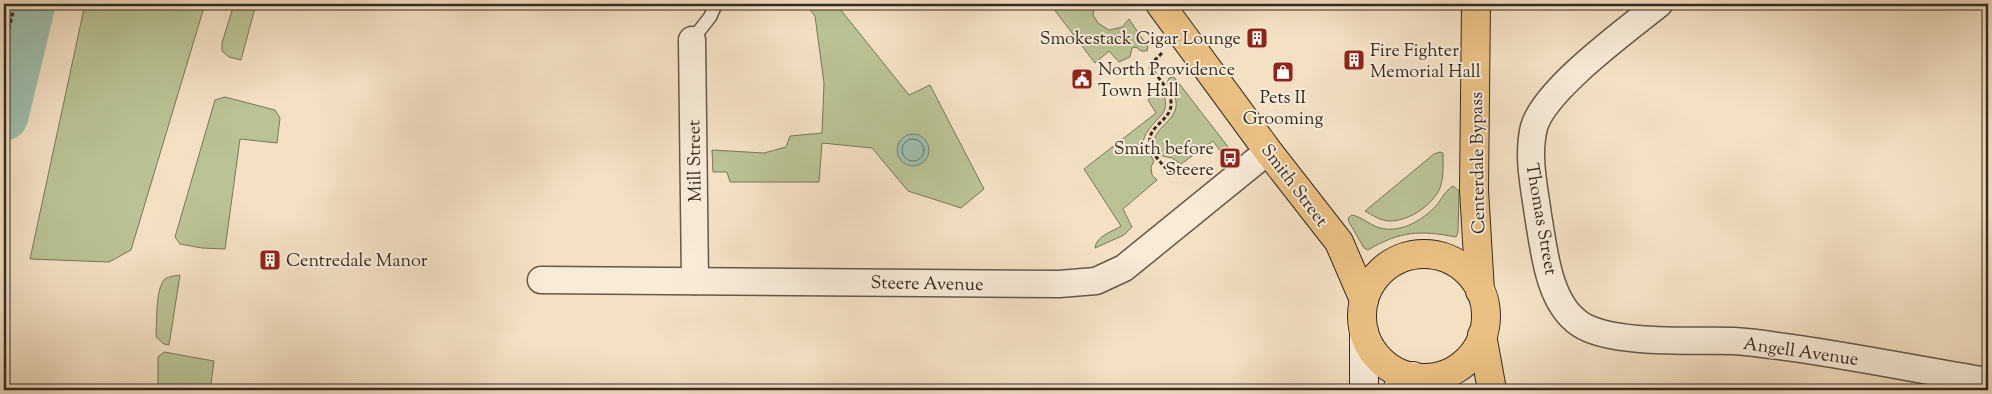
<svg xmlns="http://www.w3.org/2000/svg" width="1992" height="394" font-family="'Sorts Mill Goudy',serif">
<rect width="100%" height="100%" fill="#f4e1c4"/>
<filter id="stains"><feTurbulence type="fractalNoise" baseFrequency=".004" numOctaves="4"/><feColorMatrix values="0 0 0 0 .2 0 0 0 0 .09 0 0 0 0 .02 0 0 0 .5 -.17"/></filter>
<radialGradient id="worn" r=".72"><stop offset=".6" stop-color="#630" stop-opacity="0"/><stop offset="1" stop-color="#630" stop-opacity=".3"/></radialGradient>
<g fill="#bac395" stroke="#78765c">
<path d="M 85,4 L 205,4 L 131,250 L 109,262 L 30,259 Z"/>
<path d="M 234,4 L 256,4 L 241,60 L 229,57 L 222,51 L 222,43 Z"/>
<path d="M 805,4 L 836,4 L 909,95 L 930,85 L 984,189 L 961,208 L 908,191 L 872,148 L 822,143 L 819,182 L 730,182 L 727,172 L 713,172 L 712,150 L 764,153 L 786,147 L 790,136 L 822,133 L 824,83 L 815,16 Z"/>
<path d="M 1050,4 L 1095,4 L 1093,15 L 1098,23 L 1109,30 L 1122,27 L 1129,19 L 1148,47 L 1147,51 L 1141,51 L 1136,47 L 1132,48 L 1130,57 L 1119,62 L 1109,51 L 1095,63 Z"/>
<path d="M 1174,77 L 1232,152 L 1228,158 L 1225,157 L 1213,141 L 1181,164 L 1172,158 L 1158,155 C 1139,123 1198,123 1167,83 L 1169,78 Z"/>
<path d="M 1159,91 L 1164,95 C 1170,115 1157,116 1148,131 C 1145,134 1144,139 1143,142 L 1154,161 L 1151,167 L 1152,175 L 1157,180 L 1123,209 L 1132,227 L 1124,235 L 1095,248 C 1096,236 1112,232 1121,226 L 1084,169 L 1156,113 L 1148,100 Z"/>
<path d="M 225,97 L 275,110 L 280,118 L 277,143 L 240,139 L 225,249 L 202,248 L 180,244 L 175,237 L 215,100 Z"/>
<path d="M 1440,152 L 1443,153 C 1443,164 1444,177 1440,188 C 1433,205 1409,221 1390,221 C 1381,221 1372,215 1365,211 L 1434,154 Z"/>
<path d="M 1453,186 L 1459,191 L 1458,232 L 1456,237 C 1420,230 1400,231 1368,250 L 1364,248 L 1349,222 L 1348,218 L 1352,215 C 1362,217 1370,225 1380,228 C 1400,233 1419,222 1433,209 C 1441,202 1443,192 1453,186 Z"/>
<path d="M 180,275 L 169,345 L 164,344 L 156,337 C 157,323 155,289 165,279 C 169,276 175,276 180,275 Z"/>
<path d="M 164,352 L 214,361 L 210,390 L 158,390 L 158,357 Z"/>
</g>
<circle fill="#9dbeae" stroke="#738376" cx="913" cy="150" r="16"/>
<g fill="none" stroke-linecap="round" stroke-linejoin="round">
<circle stroke="#697468" stroke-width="1" cx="913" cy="150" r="11"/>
<path stroke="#9dbeae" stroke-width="49" d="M 4,116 L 31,4"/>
<g stroke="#65584a" stroke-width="15">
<path id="lane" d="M 692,40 L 710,17 L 716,4"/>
</g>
<g stroke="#65584a" stroke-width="29">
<g id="street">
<path d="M 1659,4 C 1627,30 1545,89 1534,127 C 1527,156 1534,186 1538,215 C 1544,249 1548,303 1580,324 C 1611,345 1695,340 1734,341 C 1749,342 1764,344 1778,346 C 1848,355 1918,370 1988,381"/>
<path d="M 692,40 L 695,281"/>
<path d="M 541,280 L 1059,284 L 1096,281 L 1124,268 L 1268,151"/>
</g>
</g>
<g stroke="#352a22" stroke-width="30">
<g id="secondary">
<path d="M 1364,332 L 1364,390"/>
<path d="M 1397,390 L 1413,376"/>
</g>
</g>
<g stroke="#352a22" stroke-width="30">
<g id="primary">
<path d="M 1160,4 L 1268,151 L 1339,242 L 1364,300"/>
<path d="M 1476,4 L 1474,190 L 1480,291"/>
<circle cx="1424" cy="316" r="62"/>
<path d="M 1482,335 L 1492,390"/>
</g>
</g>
<g stroke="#352a22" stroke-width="3" stroke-dasharray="4 2.5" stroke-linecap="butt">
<path d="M 4,48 L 15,4"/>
<path d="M 1162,53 L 1149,66 C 1156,75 1170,89 1171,102 C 1172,114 1163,119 1156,127 C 1139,144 1161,163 1173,175"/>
</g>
<use href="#lane" stroke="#f8ecd9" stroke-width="12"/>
<use href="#street" stroke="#f8ecd9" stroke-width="26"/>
<use href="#secondary" stroke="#f8ecd9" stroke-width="28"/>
<use href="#primary" stroke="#eac082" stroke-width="28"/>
</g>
<defs>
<g id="building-square" transform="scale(1.125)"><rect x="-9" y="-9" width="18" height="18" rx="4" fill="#8f2418" stroke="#f8ecd9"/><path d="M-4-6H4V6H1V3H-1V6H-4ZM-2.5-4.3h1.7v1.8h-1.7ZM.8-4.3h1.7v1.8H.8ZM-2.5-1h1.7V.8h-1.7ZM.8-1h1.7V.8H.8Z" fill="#fff"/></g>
<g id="shop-square" transform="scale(1.125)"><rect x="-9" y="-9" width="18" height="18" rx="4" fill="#8f2418" stroke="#f8ecd9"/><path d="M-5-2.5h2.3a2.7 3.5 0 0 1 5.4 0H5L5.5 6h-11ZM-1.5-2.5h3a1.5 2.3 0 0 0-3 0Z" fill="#fff"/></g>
<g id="civic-square" transform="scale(1.125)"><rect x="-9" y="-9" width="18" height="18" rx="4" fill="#8f2418" stroke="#f8ecd9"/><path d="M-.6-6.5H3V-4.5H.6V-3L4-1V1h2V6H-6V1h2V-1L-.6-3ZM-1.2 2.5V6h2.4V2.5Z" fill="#fff"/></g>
<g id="bus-square" transform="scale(1.125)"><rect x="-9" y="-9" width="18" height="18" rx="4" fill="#8f2418" stroke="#f8ecd9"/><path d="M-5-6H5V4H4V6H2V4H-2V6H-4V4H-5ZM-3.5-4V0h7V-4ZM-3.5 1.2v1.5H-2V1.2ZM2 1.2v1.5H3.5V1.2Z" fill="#fff"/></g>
</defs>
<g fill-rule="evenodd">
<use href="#building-square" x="1257" y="38"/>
<use href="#building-square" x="1354" y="60"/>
<use href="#shop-square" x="1283" y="72"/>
<use href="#civic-square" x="1082" y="79"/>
<use href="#bus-square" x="1230" y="158"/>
<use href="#building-square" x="270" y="260"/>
</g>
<g text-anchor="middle" stroke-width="4" stroke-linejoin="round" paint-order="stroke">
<g font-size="18" fill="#352a22" stroke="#f8ecd9" text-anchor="start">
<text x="1241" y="44" text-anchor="end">Smokestack Cigar Lounge</text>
<text x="1370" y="56">Fire Fighter<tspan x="1370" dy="21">Memorial Hall</tspan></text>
<text x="1098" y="75">North Providence<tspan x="1098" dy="21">Town Hall</tspan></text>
<text x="1283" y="103" text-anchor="middle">Pets II<tspan x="1283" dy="21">Grooming</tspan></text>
<text x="1214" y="154" text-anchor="end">Smith before<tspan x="1214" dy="21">Steere</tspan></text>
<text x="286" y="266">Centredale Manor</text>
</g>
<g font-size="18" fill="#352a22" stroke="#f8ecd9">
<text transform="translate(694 161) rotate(-91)" y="6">Mill Street</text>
<text transform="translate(1477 163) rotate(-91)" y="6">Centerdale Bypass</text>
<text transform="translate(1295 185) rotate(53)" y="6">Smith Street</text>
<text transform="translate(1542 219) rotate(80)" y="6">Thomas Street</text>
<text transform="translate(927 283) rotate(1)" y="6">Steere Avenue</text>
<text transform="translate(1801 351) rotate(8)" y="6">Angell Avenue</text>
</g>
</g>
<rect width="1992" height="394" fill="none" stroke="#f4e1c4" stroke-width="20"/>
<rect x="5" y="5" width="1982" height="384" fill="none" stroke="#352a22" stroke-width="2.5"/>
<rect x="10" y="10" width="1972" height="374" fill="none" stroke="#352a22"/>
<rect width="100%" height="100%" filter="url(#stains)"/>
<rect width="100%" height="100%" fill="url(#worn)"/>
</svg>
